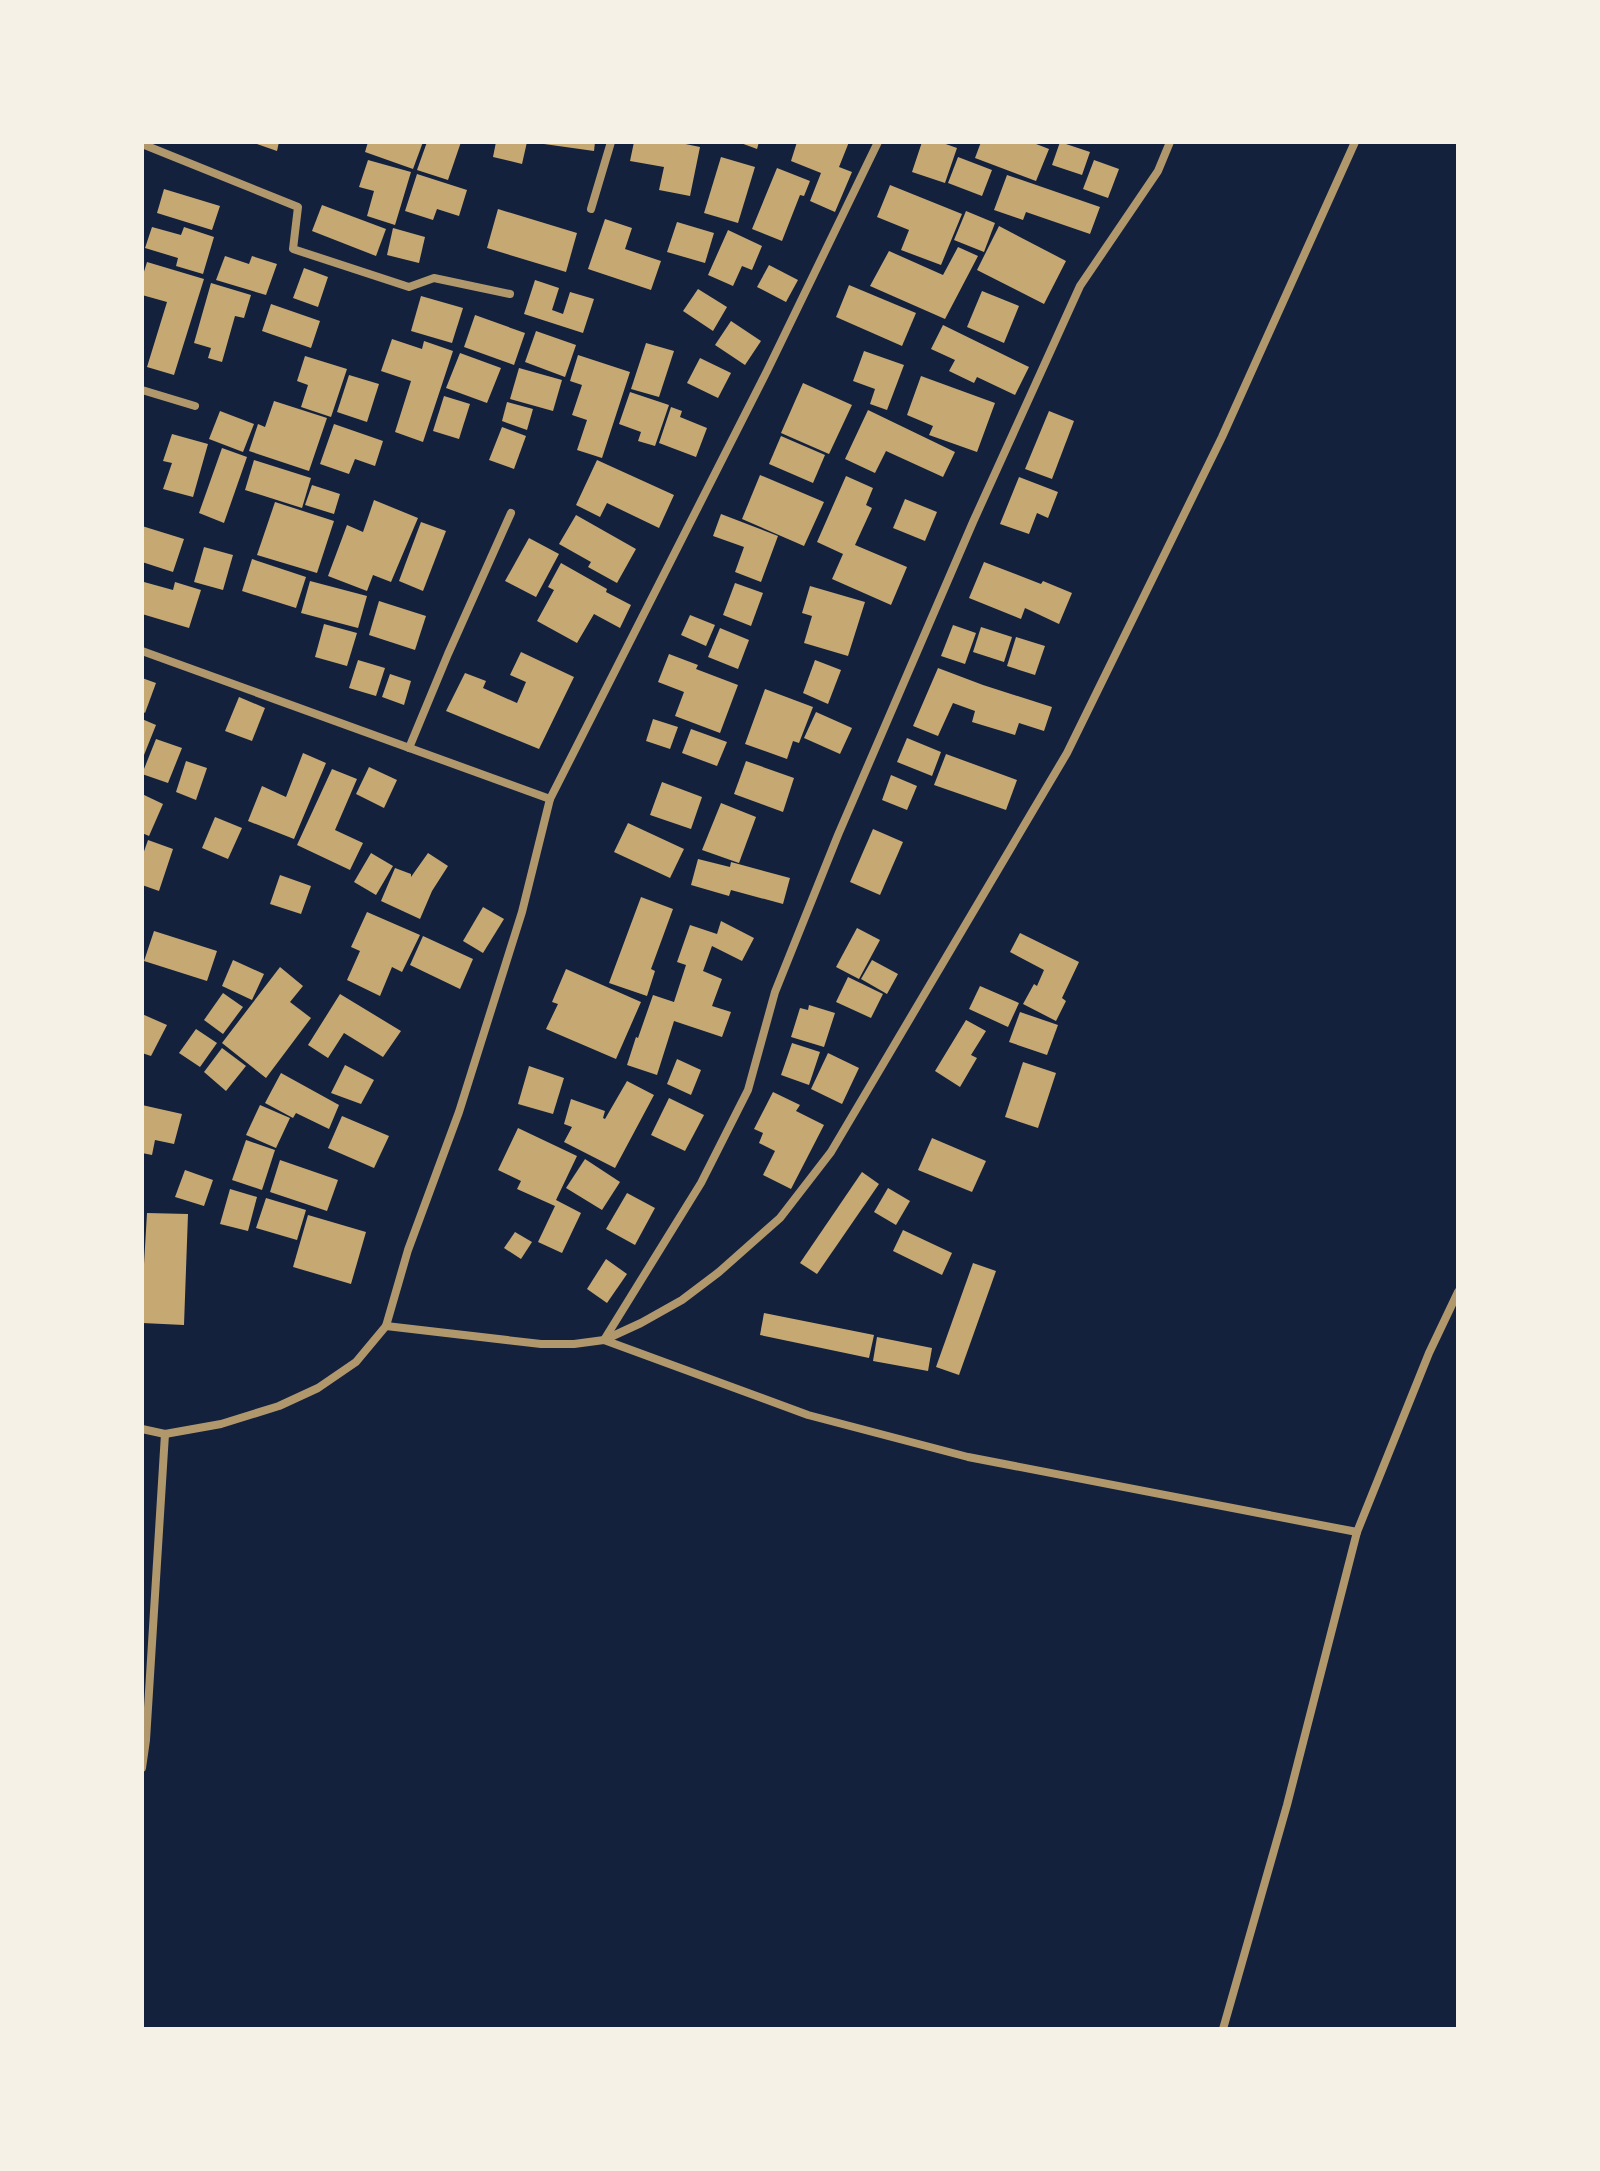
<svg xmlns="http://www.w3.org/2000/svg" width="1600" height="2171" font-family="Manrope,sans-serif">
<rect width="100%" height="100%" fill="#14213d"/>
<g fill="#c6a872">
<path d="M 251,142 L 279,142 L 277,151 Z"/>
<path d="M 368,142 L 423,142 L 413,169 L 365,152 Z"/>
<path d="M 427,142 L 461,142 L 448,180 L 417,170 Z"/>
<path d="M 496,142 L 527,142 L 522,164 L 493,157 Z"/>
<path d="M 544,142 L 595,142 L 594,151 L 544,144 Z"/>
<path d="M 634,142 L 676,142 L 700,147 L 690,196 L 659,190 L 664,167 L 630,161 Z"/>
<path d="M 738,142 L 759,142 L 757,149 Z"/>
<path d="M 797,142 L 849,142 L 839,167 L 852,172 L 835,212 L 810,201 L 821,173 L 791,161 Z"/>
<path d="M 922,142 L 940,142 L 957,148 L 945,183 L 912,172 Z"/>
<path d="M 981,142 L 1031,142 L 1049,149 L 1036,181 L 975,158 Z"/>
<path d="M 1060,142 L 1090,152 L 1082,175 L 1052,165 Z"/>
<path d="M 721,157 L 755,167 L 738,223 L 704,213 Z"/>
<path d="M 958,157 L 992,170 L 982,196 L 948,183 Z"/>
<path d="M 368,160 L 411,172 L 395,225 L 367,216 L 374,191 L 359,187 Z"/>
<path d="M 1094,160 L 1119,169 L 1108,198 L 1083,189 Z"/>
<path d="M 777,168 L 810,181 L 804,196 L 800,195 L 782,241 L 752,229 Z"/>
<path d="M 417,174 L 467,190 L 459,216 L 437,209 L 433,220 L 405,211 Z"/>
<path d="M 1007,175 L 1100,207 L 1090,234 L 1026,212 L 1023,220 L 994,210 Z"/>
<path d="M 890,185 L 962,214 L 941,265 L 901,250 L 909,230 L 877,217 Z"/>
<path d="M 164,189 L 220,206 L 212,230 L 157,213 Z"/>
<path d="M 322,205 L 386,229 L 376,256 L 312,231 Z"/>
<path d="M 498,209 L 577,233 L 566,272 L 487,248 Z"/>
<path d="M 966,211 L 995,223 L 984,252 L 954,240 Z"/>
<path d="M 605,219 L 632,228 L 625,249 L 661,261 L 651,290 L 588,269 Z"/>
<path d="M 677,222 L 714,233 L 705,263 L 667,252 Z"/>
<path d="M 999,226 L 1066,261 L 1044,304 L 977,270 Z"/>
<path d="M 152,227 L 181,235 L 184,227 L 214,237 L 203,274 L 176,266 L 178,258 L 145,248 Z"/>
<path d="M 393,228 L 425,237 L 419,263 L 387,255 Z"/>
<path d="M 728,230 L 762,246 L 752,270 L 742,266 L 733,286 L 708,275 Z"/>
<path d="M 958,247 L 978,256 L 945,319 L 870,286 L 889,251 L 943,275 Z"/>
<path d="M 225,256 L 249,264 L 252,256 L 277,264 L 266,295 L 216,280 Z"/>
<path d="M 147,262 L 204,279 L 174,375 L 147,367 L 167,302 L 142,295 L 142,278 Z"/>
<path d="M 769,265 L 798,280 L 786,302 L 757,287 Z"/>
<path d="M 304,268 L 328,277 L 318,307 L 293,298 Z"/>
<path d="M 535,280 L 559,288 L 552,310 L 563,314 L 570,292 L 594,299 L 583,333 L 524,314 Z"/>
<path d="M 211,283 L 251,295 L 244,318 L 235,316 L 222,362 L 208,358 L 211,348 L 194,343 Z"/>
<path d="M 849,285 L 916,313 L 902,346 L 836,317 Z"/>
<path d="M 698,289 L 727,307 L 713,331 L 683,311 Z"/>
<path d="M 982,291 L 1019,306 L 1004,343 L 967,327 Z"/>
<path d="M 421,296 L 463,308 L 452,343 L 411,331 Z"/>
<path d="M 271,304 L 320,321 L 311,348 L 262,331 Z"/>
<path d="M 475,315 L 525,333 L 514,365 L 464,347 Z"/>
<path d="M 731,321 L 761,341 L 745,365 L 715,345 Z"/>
<path d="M 943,325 L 1029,367 L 1015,395 L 977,377 L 974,383 L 949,371 L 955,360 L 931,349 Z"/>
<path d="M 536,331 L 576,345 L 565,377 L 525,362 Z"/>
<path d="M 392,339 L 422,349 L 424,341 L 453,351 L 423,442 L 395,432 L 411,381 L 381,371 Z"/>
<path d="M 646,343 L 674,351 L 659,397 L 631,389 Z"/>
<path d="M 864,351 L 904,365 L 887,410 L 870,404 L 875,389 L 853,381 Z"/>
<path d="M 460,353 L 501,368 L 487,403 L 446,388 Z"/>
<path d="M 578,355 L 630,372 L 602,458 L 577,450 L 587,420 L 572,415 L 582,385 L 570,381 Z"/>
<path d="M 305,356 L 347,369 L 331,417 L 301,407 L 308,385 L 297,381 Z"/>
<path d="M 700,358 L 731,373 L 718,398 L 687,383 Z"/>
<path d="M 519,368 L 562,380 L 553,411 L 510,399 Z"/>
<path d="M 349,375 L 379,384 L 367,422 L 337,412 Z"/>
<path d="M 921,376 L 995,403 L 977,452 L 929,435 L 933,426 L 907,415 Z"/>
<path d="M 803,383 L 852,405 L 829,454 L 781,433 Z"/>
<path d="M 630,392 L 669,405 L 655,446 L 638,441 L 641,432 L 619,424 Z"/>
<path d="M 444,396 L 470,404 L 459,439 L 433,431 Z"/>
<path d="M 274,401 L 327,418 L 309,471 L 249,451 L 258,424 L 265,427 Z"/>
<path d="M 507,402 L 533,409 L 527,430 L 502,421 Z"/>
<path d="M 671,407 L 682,411 L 680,417 L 707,428 L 696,457 L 659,443 Z"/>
<path d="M 868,410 L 955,452 L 943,477 L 886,451 L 875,473 L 845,459 Z"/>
<path d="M 220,411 L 254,424 L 243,452 L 209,439 Z"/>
<path d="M 1049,411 L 1074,421 L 1052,479 L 1025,469 Z"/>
<path d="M 334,424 L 383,441 L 375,466 L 355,459 L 349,474 L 320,464 Z"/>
<path d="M 502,427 L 526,436 L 514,469 L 489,460 Z"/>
<path d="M 172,434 L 208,444 L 193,497 L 163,489 L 172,463 L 163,461 Z"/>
<path d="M 781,436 L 825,455 L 813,483 L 769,464 Z"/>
<path d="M 222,448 L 247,457 L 224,523 L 199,513 Z"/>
<path d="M 254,460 L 311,478 L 302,508 L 245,490 Z"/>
<path d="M 597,460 L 674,495 L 659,528 L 607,503 L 600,517 L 576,505 Z"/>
<path d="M 760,475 L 824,502 L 804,546 L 742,519 Z"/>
<path d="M 846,476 L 873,488 L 866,505 L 872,508 L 855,545 L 907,567 L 891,605 L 832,579 L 843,554 L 817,542 Z"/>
<path d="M 1019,477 L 1058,492 L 1048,518 L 1037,513 L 1029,534 L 1000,524 Z"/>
<path d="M 312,485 L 340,494 L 334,514 L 305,505 Z"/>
<path d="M 905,499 L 937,512 L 925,541 L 893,528 Z"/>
<path d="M 374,500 L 418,518 L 391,582 L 373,575 L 367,591 L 328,576 L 347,525 L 363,532 Z"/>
<path d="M 275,502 L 334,521 L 317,573 L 257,555 Z"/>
<path d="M 721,514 L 778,536 L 761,582 L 735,572 L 744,547 L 713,536 Z"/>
<path d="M 576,515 L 636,549 L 617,583 L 588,567 L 591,562 L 559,544 Z"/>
<path d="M 421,522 L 446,531 L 423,591 L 399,581 Z"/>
<path d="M 142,526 L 184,539 L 173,572 L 142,562 Z"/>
<path d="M 529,538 L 559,554 L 536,597 L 505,581 Z"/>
<path d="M 204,547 L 233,555 L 223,590 L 194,582 Z"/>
<path d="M 252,559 L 306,577 L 296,608 L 242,591 Z"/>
<path d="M 984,562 L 1041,584 L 1043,581 L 1072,593 L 1059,624 L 1025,608 L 1021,619 L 969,598 Z"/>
<path d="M 561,563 L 607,589 L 606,592 L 631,605 L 620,628 L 594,614 L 577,643 L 537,621 L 554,590 L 548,587 Z"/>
<path d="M 310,581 L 367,596 L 358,628 L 301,613 Z"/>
<path d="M 144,582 L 173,590 L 175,582 L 201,590 L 189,628 L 142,614 L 142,590 Z"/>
<path d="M 735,583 L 763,593 L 751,626 L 723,615 Z"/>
<path d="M 810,586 L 865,602 L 848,656 L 804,643 L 812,616 L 802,613 Z"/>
<path d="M 379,601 L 426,616 L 415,650 L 369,635 Z"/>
<path d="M 690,615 L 715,625 L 706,646 L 681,635 Z"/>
<path d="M 324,624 L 357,633 L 347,666 L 315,657 Z"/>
<path d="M 953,625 L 976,633 L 965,664 L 941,656 Z"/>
<path d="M 981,627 L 1012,637 L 1004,662 L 973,652 Z"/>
<path d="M 720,628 L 749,640 L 738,669 L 708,657 Z"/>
<path d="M 1016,637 L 1045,646 L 1035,675 L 1007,666 Z"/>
<path d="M 521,652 L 574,677 L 539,749 L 446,711 L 465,673 L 486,681 L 483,688 L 517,703 L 526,682 L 510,675 Z"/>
<path d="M 669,654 L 698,665 L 696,669 L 738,685 L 720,733 L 675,716 L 684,692 L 658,682 Z"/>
<path d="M 358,660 L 385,668 L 376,696 L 349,688 Z"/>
<path d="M 815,660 L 841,670 L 828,704 L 803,693 Z"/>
<path d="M 938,668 L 983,685 L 1052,707 L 1044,731 L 1019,723 L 1015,735 L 972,722 L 975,711 L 953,703 L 938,736 L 913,726 Z"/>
<path d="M 390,674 L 411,681 L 404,705 L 382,697 Z"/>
<path d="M 142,678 L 156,683 L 145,713 L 142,711 Z"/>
<path d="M 765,689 L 813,707 L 799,743 L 793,741 L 787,759 L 745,744 Z"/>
<path d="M 239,697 L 265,708 L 252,741 L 225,731 Z"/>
<path d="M 816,712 L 852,728 L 840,754 L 804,738 Z"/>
<path d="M 142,719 L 156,725 L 142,760 Z"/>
<path d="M 653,719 L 678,727 L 670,749 L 646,741 Z"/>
<path d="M 691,729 L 727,742 L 717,766 L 682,753 Z"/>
<path d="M 907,738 L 941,752 L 932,776 L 897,762 Z"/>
<path d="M 156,739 L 182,748 L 168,783 L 142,774 Z"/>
<path d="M 303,753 L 326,763 L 294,839 L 248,821 L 262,786 L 286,797 Z"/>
<path d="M 946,754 L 1017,780 L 1006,810 L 934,785 Z"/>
<path d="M 186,761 L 207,768 L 196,800 L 176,792 Z"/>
<path d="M 746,761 L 794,778 L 783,812 L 734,794 Z"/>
<path d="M 369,767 L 397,780 L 384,808 L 356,794 Z"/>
<path d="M 332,769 L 357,779 L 335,830 L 363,843 L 350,870 L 297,845 Z"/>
<path d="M 891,775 L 917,786 L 907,810 L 882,800 Z"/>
<path d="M 662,782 L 702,797 L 691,829 L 650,815 Z"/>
<path d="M 142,794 L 163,804 L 149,836 L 142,833 Z"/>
<path d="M 721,803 L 756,817 L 739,863 L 702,850 Z"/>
<path d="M 215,817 L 242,828 L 228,859 L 202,848 Z"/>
<path d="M 628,823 L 684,849 L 670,878 L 614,852 Z"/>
<path d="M 873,829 L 903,842 L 880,895 L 850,882 Z"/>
<path d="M 148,840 L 173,849 L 159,891 L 142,885 L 142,857 Z"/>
<path d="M 371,853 L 393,866 L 376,895 L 354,882 Z"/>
<path d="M 428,853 L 448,866 L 432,891 L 420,919 L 381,901 L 395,868 L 411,874 L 411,877 Z"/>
<path d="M 698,859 L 730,867 L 731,862 L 790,878 L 783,904 L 731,890 L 729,896 L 691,885 Z"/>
<path d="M 280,875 L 311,886 L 301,914 L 270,904 Z"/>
<path d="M 641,897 L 673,909 L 651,969 L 655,971 L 647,996 L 609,983 Z"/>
<path d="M 483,907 L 504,919 L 483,953 L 463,941 Z"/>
<path d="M 367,912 L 420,935 L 402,972 L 392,967 L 380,996 L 347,980 L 360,951 L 351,947 Z"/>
<path d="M 721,921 L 754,938 L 742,961 L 712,946 L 703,971 L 722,979 L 712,1006 L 731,1012 L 722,1037 L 674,1021 L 657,1075 L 627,1065 L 636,1037 L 638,1038 L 653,995 L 674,1002 L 686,965 L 677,962 L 690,925 L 717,934 Z"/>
<path d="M 857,928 L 880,940 L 859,979 L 836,967 Z"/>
<path d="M 154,931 L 217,951 L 207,981 L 144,961 Z"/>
<path d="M 1020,933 L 1079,962 L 1062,998 L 1066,1001 L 1056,1021 L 1023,1004 L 1034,984 L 1037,986 L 1044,970 L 1010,952 Z"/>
<path d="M 423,936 L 473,959 L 460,989 L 410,965 Z"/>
<path d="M 233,960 L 264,974 L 252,1000 L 222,986 Z"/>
<path d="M 872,960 L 898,974 L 887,994 L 861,979 Z"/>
<path d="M 280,967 L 303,986 L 290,1002 L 311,1018 L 266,1078 L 222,1043 Z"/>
<path d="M 566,969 L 641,1002 L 616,1059 L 546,1029 L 558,1004 L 552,1002 Z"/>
<path d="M 848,977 L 883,994 L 871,1018 L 836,1002 Z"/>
<path d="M 980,986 L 1019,1003 L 1008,1027 L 969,1009 Z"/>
<path d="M 223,993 L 243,1007 L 223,1034 L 204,1020 Z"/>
<path d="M 340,994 L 401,1031 L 383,1057 L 344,1033 L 328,1058 L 308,1045 Z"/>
<path d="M 809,1005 L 835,1013 L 824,1047 L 791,1037 L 800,1008 L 808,1010 Z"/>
<path d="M 1020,1012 L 1058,1025 L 1047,1055 L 1009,1042 Z"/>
<path d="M 142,1014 L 167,1025 L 151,1056 L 142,1053 Z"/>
<path d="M 966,1020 L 986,1031 L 971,1055 L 977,1058 L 960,1087 L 935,1071 Z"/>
<path d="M 196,1029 L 217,1043 L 200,1067 L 179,1053 Z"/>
<path d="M 792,1043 L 820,1052 L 809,1085 L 781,1075 Z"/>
<path d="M 222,1048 L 246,1066 L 226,1091 L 204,1072 Z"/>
<path d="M 828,1053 L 859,1068 L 842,1104 L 811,1089 Z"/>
<path d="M 677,1059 L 701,1070 L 691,1095 L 667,1084 Z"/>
<path d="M 1023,1062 L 1056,1073 L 1038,1128 L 1005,1117 Z"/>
<path d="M 345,1065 L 374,1080 L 361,1104 L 331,1093 Z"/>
<path d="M 529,1066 L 564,1078 L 553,1114 L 518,1104 Z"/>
<path d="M 281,1073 L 339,1105 L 329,1129 L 296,1113 L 293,1118 L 265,1103 Z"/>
<path d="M 627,1081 L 654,1095 L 615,1168 L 564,1142 L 572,1127 L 564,1124 L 571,1099 L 605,1111 L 603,1118 L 605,1119 Z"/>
<path d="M 773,1092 L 800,1105 L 796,1111 L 824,1125 L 791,1189 L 763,1175 L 775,1151 L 759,1143 L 763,1133 L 754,1129 Z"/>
<path d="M 669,1098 L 704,1115 L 685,1151 L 651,1135 Z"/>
<path d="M 142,1105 L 182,1114 L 174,1144 L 155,1140 L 152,1155 L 142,1153 Z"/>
<path d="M 260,1105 L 290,1118 L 276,1148 L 246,1135 Z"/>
<path d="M 342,1116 L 389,1136 L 374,1168 L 328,1148 Z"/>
<path d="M 518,1128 L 577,1156 L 556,1200 L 581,1213 L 562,1253 L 538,1242 L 555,1206 L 517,1189 L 521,1181 L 498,1170 Z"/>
<path d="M 932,1138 L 986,1161 L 972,1192 L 918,1170 Z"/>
<path d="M 246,1140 L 275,1150 L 262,1190 L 232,1180 Z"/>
<path d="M 585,1159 L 620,1182 L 602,1210 L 566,1188 Z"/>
<path d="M 280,1160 L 338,1180 L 327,1211 L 270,1192 Z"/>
<path d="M 185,1170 L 213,1180 L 204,1206 L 175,1197 Z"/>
<path d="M 862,1172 L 879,1184 L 817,1274 L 800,1263 Z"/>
<path d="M 888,1188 L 910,1201 L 896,1225 L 874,1212 Z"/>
<path d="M 230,1189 L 257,1197 L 248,1231 L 220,1224 Z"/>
<path d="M 627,1193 L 655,1208 L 635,1245 L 606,1229 Z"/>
<path d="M 266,1198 L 306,1210 L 297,1240 L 256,1228 Z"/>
<path d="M 147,1213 L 188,1214 L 184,1325 L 142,1323 L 142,1263 L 144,1264 Z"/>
<path d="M 308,1215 L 366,1232 L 351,1284 L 293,1267 Z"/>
<path d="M 903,1230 L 952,1253 L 942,1275 L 893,1251 Z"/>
<path d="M 515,1232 L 532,1242 L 521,1259 L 504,1248 Z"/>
<path d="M 606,1259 L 627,1274 L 607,1303 L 587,1289 Z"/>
<path d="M 973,1263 L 996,1271 L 959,1375 L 936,1367 Z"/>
<path d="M 764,1313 L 874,1335 L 869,1358 L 760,1335 Z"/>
<path d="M 877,1337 L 932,1348 L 928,1371 L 873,1361 Z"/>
</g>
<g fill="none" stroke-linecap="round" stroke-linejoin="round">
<g stroke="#b1986c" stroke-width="8">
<path d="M 1170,142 L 1158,171 L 1080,286 L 973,522 L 838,835 L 775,992 L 748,1090 L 701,1183 L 604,1340 L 808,1415 L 968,1457 L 1357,1532"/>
<path d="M 142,144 L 298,207 L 293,249 L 409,287 L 434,278 L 510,294"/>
<path d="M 591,209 L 611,142"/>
<path d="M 142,390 L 195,406"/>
<path d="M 142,651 L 550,799"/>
<path d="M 409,748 L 448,654 L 511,513"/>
<path d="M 386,1326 L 541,1344 L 574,1344 L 604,1340 L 641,1323 L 682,1300 L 719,1272 L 780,1218 L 831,1152 L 1067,753 L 1222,437 L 1355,142"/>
<path d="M 142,1429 L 165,1434 L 221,1424 L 279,1406 L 318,1388 L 356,1362 L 386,1326 L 408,1250 L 459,1112 L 522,912 L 550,799 L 767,371 L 878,142"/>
<path d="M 142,1768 L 146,1740 L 165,1434"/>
<path d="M 1223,2029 L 1287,1805 L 1357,1532 L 1429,1353 L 1458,1292"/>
</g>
</g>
<rect width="1600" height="2171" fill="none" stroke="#f6f1e7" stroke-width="288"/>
</svg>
